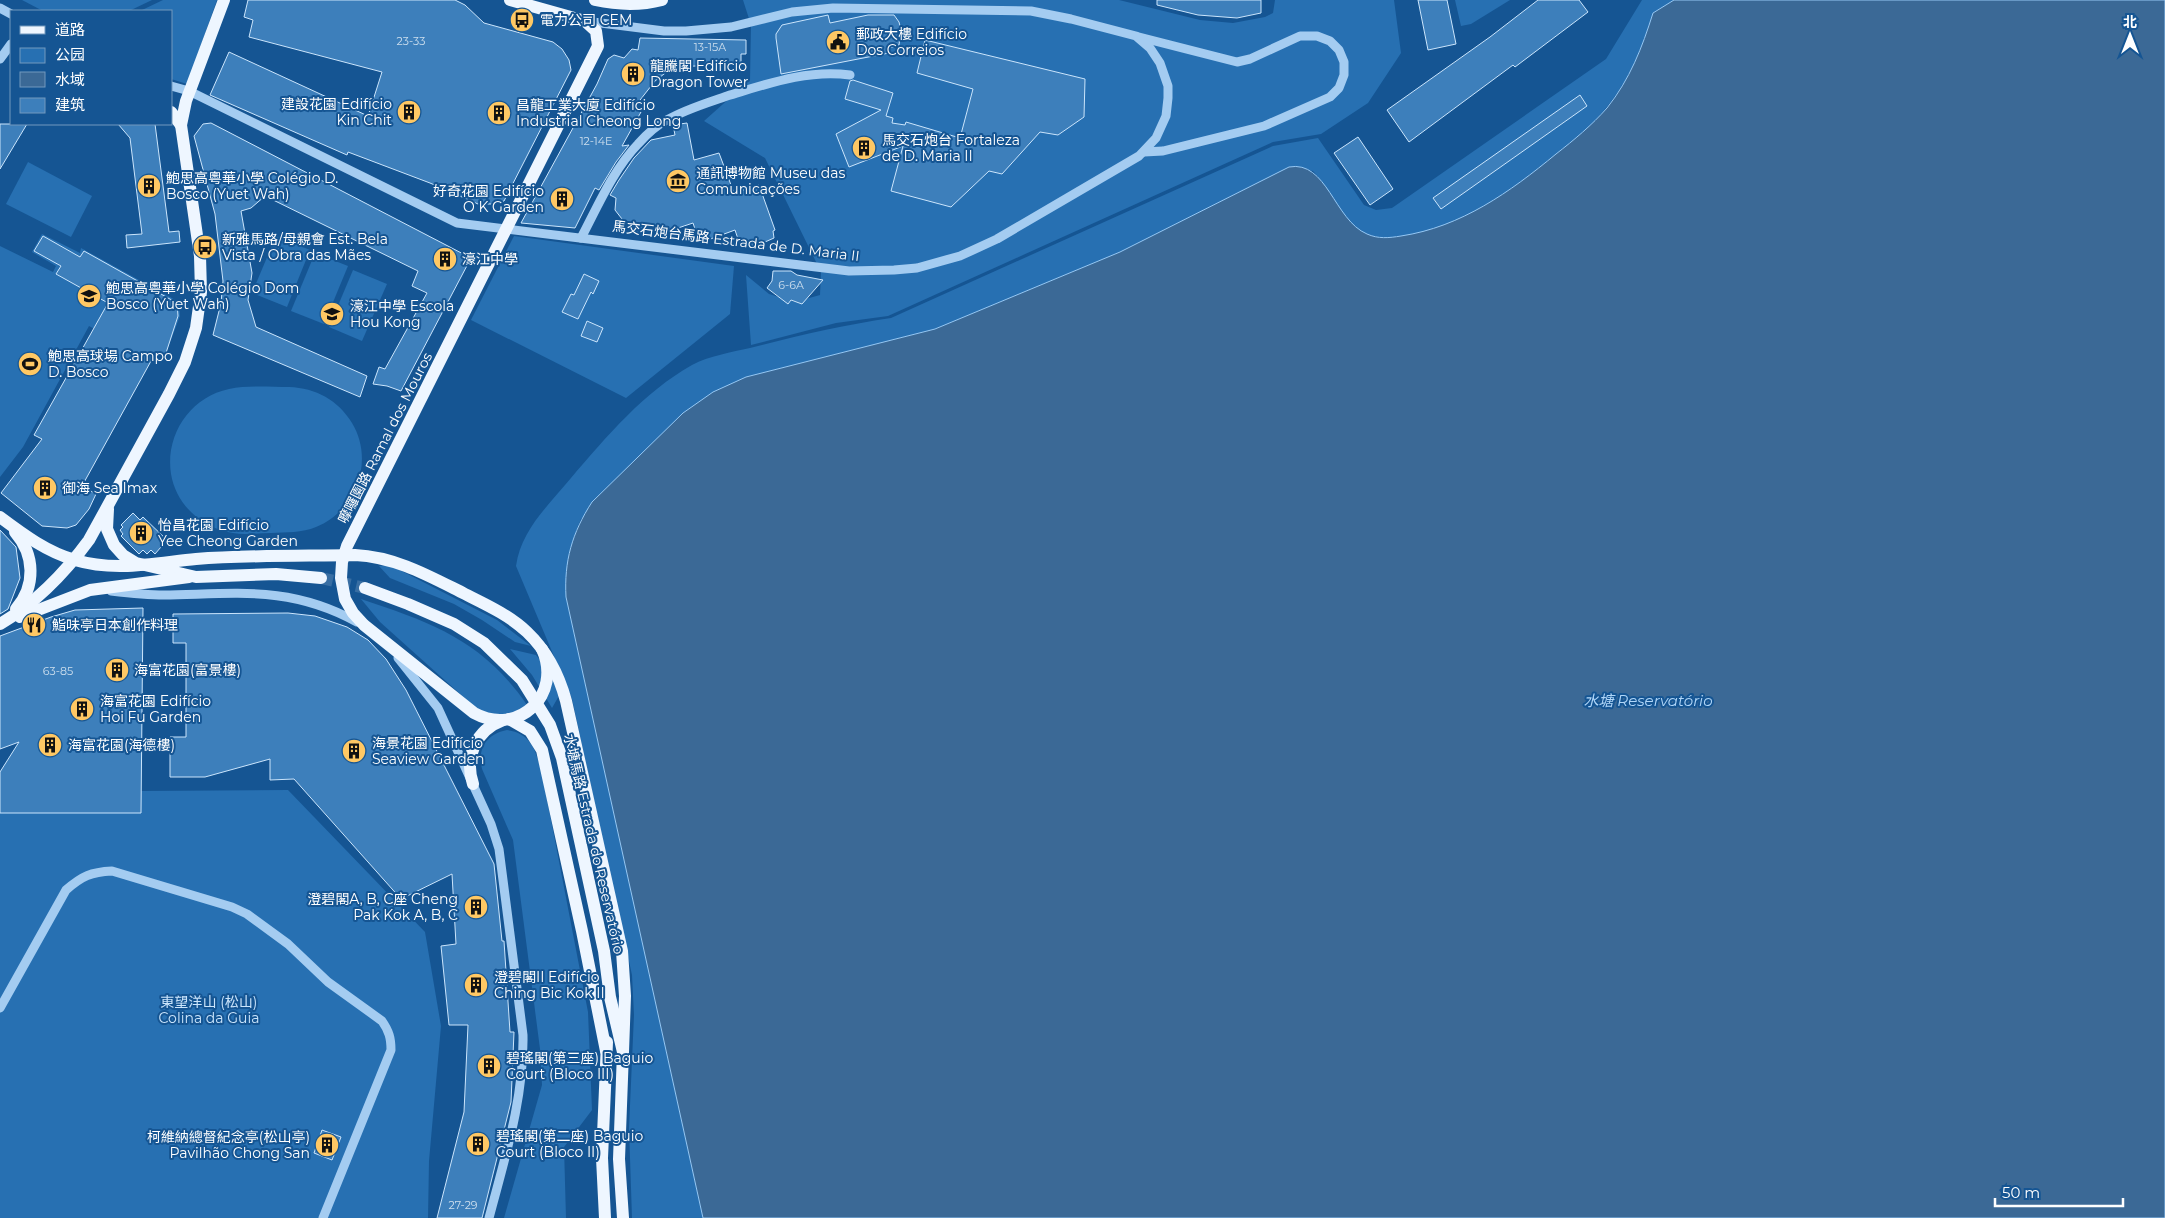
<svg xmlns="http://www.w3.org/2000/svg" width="2165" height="1218" font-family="Montserrat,'Noto Sans SC',sans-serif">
<rect width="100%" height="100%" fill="#155593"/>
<g fill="#2770b2">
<path d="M 22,0 L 152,0 L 129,11 L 43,11 Z"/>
<path d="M 163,0 L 217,0 L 187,84 L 171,79 L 171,11 L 140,11 Z"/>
<path d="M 743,0 L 1119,0 L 1200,20 L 1233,23 L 1265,17 L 1273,13 L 1275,0 L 1394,0 L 1401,53 L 1368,103 L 1321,134 L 1273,142 L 888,316 L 836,323 L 751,345 L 746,275 L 769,294 L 795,302 L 820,295 L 821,272 L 765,158 L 704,121 L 750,80 L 751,25 Z"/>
<path d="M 1455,0 L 1510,0 L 1471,24 L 1461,26 Z"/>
<path d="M 1642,0 L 1674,0 L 1653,13 C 1642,48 1630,79 1606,108 C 1592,126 1573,140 1556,154 C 1511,191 1463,227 1404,236 C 1392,237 1382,239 1370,235 C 1341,227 1332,191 1313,171 L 1289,167 L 1120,252 L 935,329 L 746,377 L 581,519 C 568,549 567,566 566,597 L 703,1218 L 632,1218 L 629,1128 L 634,1015 L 632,975 L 572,699 L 516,566 C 521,530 548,506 571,478 C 607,436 644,392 692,365 C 709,356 732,352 750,348 C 797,336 843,325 891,318 L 1273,146 L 1318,138 L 1364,205 L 1376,210 L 1392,208 L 1606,59 Z"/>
<path d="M 28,162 L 92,196 L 71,237 L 6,204 Z"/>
<path d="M 42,234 L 80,253 L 81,248 L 179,302 L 180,316 L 164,358 L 158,354 L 154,360 L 89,326 L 23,447 L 0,477 L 0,246 L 53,272 L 56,266 L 32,252 Z"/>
<path d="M 276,236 L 310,250 L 287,307 L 252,293 Z"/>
<path d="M 514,236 L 734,266 L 730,314 L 626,398 L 471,320 Z"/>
<path d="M 315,253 L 348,266 L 324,324 L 291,311 Z"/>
<path d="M 353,270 L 387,284 L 362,341 L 329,327 Z"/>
<path d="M 289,387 C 316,388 338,400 352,423 C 375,461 356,511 316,527 C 302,533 286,532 271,533 C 258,533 245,535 233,533 C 203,529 176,505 171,474 C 165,435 190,397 229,389 C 248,385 270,387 289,387 Z"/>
<path d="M 390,565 L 497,620 L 531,646 L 515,642 L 482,620 L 454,604 L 390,578 L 379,566 Z"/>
<path d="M 361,599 C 433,623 483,641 527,705 C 510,716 497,717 478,710 L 380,622 Z"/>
<path d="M 510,649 L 536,655 L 554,677 L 560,694 L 552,708 L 532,675 Z"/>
<path d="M 507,730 C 532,733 536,752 542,773 L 588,1012 L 592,1110 L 564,1147 L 566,1218 L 504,1218 L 542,1085 L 540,1049 L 513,840 L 482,769 C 477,748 487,734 507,730 Z"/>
<path d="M 288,790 L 425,932 L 441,1026 L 429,1161 L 428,1218 L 0,1218 L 0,809 L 141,791 Z"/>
</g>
<path fill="#3b6996" stroke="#96c8f4" d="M 1674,0 L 2165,0 L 2165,1218 L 703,1218 L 566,597 C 564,561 572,533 592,502 L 683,413 L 713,392 L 746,377 L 935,329 L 1120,252 L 1289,167 C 1327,160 1334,220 1367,234 C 1378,239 1389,238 1401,236 C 1461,227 1510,192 1556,154 C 1574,140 1592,125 1607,108 C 1630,79 1642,48 1653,13 Z"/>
<g fill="#3d7fbb" stroke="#cbe5fc">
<path d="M 248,0 L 455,0 L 465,5 L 484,23 L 553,42 L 562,49 L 569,60 L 571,70 L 504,201 L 495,204 L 478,204 L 430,183 L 348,152 L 347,155 L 210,95 L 229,52 L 368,116 L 382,72 L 249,37 L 253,20 L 244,17 Z"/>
<path d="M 1157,0 L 1261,0 L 1261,13 L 1237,18 L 1198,15 L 1157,5 Z"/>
<path d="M 1418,0 L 1447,0 L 1456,44 L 1428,50 Z"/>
<path d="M 1538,0 L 1579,0 L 1588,12 L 1515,67 L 1513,65 L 1409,142 L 1387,110 L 1490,37 Z"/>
<path d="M 828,15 L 830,23 L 868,15 L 894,15 L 899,22 L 901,30 L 899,45 L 889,48 L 889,53 L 781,74 L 776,38 L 776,34 L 782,25 Z"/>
<path d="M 640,38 L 746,40 L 746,54 L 741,54 L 741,64 L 673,67 L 655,81 L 633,109 L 641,112 L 622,146 L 629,145 L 616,162 L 599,190 L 595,188 L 575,228 L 521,223 L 597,84 L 608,59 L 614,55 L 624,58 L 632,49 L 638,50 Z"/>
<path d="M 925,40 L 1085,79 L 1084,117 L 1058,135 L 1040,132 L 1002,174 L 989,171 L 951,207 L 891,191 L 903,146 L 849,167 L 836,134 L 881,110 L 845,99 L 850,81 L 853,80 L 893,93 L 886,116 L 893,118 L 892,123 L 905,125 L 906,122 L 960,138 L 973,89 L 917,73 Z"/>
<path d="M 1580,95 L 1587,106 L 1441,209 L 1433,198 Z"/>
<path d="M 211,123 L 471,258 L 401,391 L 387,386 L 373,384 L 379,367 L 385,369 L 427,293 L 412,286 L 418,271 L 265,196 L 251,208 L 241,211 L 252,273 L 248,300 L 256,327 L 367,376 L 360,397 L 213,335 L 221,303 L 223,281 L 215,214 L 194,136 L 203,124 Z"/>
<path d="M 687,123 L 694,160 L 719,153 L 734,193 L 759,185 L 775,230 L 773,231 L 774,238 L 756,246 L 740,245 L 735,230 L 705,241 L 701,241 L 698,238 L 693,223 L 660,234 L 658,230 L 642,234 L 625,227 L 622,219 L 615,210 L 616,198 L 610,195 L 619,180 L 634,158 L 651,140 L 675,135 L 673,125 Z"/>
<path d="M 0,124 L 27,124 L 0,169 Z"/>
<path d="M 118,124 L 155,124 L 169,232 L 179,231 L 180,242 L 127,248 L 126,235 L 142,234 L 130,138 Z"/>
<path d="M 1358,137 L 1393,189 L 1370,205 L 1334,153 Z"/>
<path d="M 43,236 L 80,257 L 84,251 L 177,303 L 178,316 L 165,356 L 156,352 L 82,486 L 96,494 L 89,509 L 76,525 L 67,528 L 42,526 L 1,493 L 42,439 L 34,435 L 108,303 L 56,274 L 61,266 L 34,251 Z"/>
<path d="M 773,271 L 791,271 L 797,275 L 823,280 L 802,304 L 791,300 L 788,304 L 767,288 L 772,281 Z"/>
<path d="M 584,274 L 599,281 L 593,294 L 591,292 L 578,319 L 562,312 L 571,294 L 574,295 Z"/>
<path d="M 587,321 L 603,328 L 597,342 L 581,336 Z"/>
<path d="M 133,513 L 140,520 L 143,517 L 167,540 L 155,554 L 151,550 L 147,554 L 143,550 L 139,554 L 121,536 L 123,534 L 120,530 L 123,527 L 121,525 Z"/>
<path d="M 0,530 L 16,547 L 20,578 L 8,609 L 0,614 Z"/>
<path d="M 143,608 L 141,813 L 0,813 L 0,772 L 19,742 L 0,749 L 0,636 L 51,617 L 75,610 Z"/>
<path d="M 288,613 L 315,616 L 347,627 L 368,640 L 386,659 L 406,690 L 494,864 L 502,941 L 504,941 L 510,1032 L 514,1032 L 511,1102 L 482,1218 L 437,1218 L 464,1112 L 468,1025 L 449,1025 L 441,946 L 456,944 L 452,874 L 401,899 L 294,779 L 270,780 L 270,759 L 205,777 L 170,777 L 170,737 L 186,737 L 186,643 L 173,643 L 173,614 Z"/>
<path d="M 322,1130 L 341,1137 L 332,1160 L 314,1153 Z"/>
</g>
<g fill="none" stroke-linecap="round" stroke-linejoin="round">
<path stroke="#386ea3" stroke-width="12" stroke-dasharray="12 6" stroke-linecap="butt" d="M 321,578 L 365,588"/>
<g stroke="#a4ccf1" stroke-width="9">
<path d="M 0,8 L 11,14"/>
<path d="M 1139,37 L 1237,62 L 1250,59 L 1300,36 L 1317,36 L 1330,41 L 1339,50 L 1344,62 L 1344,75 L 1339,88 L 1330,97 L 1264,126 L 1163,151 L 1144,152"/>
<path d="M 0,59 L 11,44"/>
<path d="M 171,86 L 189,91 L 457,223 L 849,271 L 894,270 L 917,268 L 960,256 L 997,239 L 1139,156 L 1156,138 L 1166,116 L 1168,98 L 1168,86 L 1160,63 L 1150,48 L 1136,36 L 1071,19 L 1031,11 L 833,8 L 792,12 L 731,27 L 686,31 L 664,31 L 585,21"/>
<path d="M 581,238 C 598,206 613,170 638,144 C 646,135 657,125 667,120 C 686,109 707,103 727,96 C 767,84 808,69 850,75"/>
<path d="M 111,591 C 128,593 146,595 164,595 C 236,594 290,585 357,622"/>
<path d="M 398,658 L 438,708 L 491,824 L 499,849 L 523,1035 C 524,1099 505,1157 489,1218"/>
<path d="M 0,1008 L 66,890 C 82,876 91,872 112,871 L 232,907 L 247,914 L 288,944 L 328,982 L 382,1021 C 389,1031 391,1038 391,1050 L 323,1218"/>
</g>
<g stroke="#eef6ff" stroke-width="12">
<path d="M 510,0 L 585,21 L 596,31 L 598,46 L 347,546 L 342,562 L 341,578 L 345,599 L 353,613 L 364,625 L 474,713 C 518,737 563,695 542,649"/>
<path d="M 595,0 C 618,5 639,6 662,0"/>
<path d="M 171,112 L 181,125"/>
<path d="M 108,509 L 107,529 L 114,545 L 123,555 L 136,563 L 196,577 L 276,574 L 321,578"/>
<path d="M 0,517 C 24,535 47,552 75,560 C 115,572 155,563 196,559 C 248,555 302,556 355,555 C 396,557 429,576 465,594 C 487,605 509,615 527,632 C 547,651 559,675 566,701 L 622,951 L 625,996 L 623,1052"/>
<path d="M 15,532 C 35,555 36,586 16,609"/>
<path d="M 365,588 L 408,604 L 454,624 L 484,643 L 522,680 L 550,725 L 562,758 L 604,951 L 610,997 L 623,1052 L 619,1159 L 623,1218"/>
<path d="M 20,617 L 90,590 L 189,577"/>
<path d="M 0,624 C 36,603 64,574 89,540 L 169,394 L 185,362 L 196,328 L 201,292 L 200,256 L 181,125 L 186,101 L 224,0"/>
<path d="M 509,719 L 530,731 L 542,750 L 582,931 L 606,1051"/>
<path d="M 473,784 C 464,757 476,730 503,720"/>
<path d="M 605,1218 L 602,1158 L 607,1042"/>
</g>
</g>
<defs>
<g id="bus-disc" transform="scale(1.25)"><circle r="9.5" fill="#ffc864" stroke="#155593"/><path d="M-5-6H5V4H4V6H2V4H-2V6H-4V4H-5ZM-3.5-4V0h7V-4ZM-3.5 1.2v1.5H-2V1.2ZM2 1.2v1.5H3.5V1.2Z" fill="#111"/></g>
<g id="civic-disc" transform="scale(1.25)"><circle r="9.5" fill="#ffc864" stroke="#155593"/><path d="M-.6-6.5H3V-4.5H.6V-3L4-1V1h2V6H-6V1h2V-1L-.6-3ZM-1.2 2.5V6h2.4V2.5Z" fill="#111"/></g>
<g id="building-disc" transform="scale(1.25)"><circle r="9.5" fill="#ffc864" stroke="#155593"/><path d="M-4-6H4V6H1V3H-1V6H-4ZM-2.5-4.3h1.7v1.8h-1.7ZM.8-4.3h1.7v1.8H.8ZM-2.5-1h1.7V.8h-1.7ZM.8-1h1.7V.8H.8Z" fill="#111"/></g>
<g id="museum-disc" transform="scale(1.25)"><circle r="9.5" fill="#ffc864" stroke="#155593"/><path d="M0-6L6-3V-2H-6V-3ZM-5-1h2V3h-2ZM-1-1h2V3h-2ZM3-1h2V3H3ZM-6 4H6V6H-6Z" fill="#111"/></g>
<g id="school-disc" transform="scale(1.25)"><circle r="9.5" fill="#ffc864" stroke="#155593"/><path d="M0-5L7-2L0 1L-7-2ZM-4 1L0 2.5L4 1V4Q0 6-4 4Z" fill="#111"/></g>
<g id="stadium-disc" transform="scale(1.25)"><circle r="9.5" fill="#ffc864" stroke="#155593"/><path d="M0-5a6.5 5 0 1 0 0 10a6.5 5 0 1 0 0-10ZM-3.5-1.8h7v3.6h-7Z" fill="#111"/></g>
<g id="restaurant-disc" transform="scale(1.25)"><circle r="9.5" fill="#ffc864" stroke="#155593"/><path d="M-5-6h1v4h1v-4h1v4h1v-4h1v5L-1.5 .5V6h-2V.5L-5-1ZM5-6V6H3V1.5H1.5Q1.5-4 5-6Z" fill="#111"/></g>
</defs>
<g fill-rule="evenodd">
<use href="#bus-disc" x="522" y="20"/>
<use href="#civic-disc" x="838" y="42"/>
<use href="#building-disc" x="633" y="74"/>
<use href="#building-disc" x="409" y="112"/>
<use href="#building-disc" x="499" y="113"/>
<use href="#building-disc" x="864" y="148"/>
<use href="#museum-disc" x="678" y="181"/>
<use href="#building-disc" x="149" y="186"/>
<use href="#building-disc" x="562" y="199"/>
<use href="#bus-disc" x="205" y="247"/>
<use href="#building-disc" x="445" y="259"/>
<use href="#school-disc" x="89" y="296"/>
<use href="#school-disc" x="332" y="314"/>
<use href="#stadium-disc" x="30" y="364"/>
<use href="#building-disc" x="45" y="488"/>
<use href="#building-disc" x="141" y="533"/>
<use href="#restaurant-disc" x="34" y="625"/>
<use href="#building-disc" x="117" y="670"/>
<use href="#building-disc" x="82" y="709"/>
<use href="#building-disc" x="50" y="745"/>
<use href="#building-disc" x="354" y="751"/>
<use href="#building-disc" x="476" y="907"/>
<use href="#building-disc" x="476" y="985"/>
<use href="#building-disc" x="489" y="1066"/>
<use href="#building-disc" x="478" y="1144"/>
<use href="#building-disc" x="327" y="1145"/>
</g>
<g text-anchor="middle" stroke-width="4" stroke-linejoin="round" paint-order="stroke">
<g font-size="11" fill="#cedfee">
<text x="411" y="45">23-33</text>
<text x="710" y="51">13-15A</text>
<text x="596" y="145">12-14E</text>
<text x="791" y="289">6-6A</text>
<text x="58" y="675">63-85</text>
<text x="463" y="1209">27-29</text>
</g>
<g font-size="14" fill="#fff" stroke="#155593" text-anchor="start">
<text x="540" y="25">電力公司 CEM</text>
<text x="856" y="39">郵政大樓 Edifício<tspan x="856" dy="16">Dos Correios</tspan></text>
<text x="650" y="71">龍騰閣 Edifício<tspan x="650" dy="16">Dragon Tower</tspan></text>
<text x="392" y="109" text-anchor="end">建設花園 Edifício<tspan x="392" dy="16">Kin Chit</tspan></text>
<text x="516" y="110">昌龍工業大廈 Edifício<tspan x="516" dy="16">Industrial Cheong Long</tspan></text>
<text x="882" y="145">馬交石炮台 Fortaleza<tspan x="882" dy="16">de D. Maria II</tspan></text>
<text x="696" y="178">通訊博物館 Museu das<tspan x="696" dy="16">Comunicações</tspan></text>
<text x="166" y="183">鮑思高粵華小學 Colégio D.<tspan x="166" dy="16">Bosco (Yuet Wah)</tspan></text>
<text x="544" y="196" text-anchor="end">好奇花園 Edifício<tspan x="544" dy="16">O K Garden</tspan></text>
<text x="222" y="244">新雅馬路/母親會 Est. Bela<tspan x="222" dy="16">Vista / Obra das Mães</tspan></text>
<text x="462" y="264">濠江中學</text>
<text x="106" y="293">鮑思高粵華小學 Colégio Dom<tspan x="106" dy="16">Bosco (Yuet Wah)</tspan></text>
<text x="350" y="311">濠江中學 Escola<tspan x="350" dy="16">Hou Kong</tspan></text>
<text x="48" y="361">鮑思高球場 Campo<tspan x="48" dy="16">D. Bosco</tspan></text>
<text x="62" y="493">御海 Sea Imax</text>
<text x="158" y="530">怡昌花園 Edifício<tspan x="158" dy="16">Yee Cheong Garden</tspan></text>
<text x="52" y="630">鮨味亭日本創作料理</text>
<text x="134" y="675">海富花園(富景樓)</text>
<text x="100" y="706">海富花園 Edifício<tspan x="100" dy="16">Hoi Fu Garden</tspan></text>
<text x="372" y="748">海景花園 Edifício<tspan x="372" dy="16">Seaview Garden</tspan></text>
<text x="68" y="750">海富花園(海德樓)</text>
<text x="458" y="904" text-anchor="end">澄碧閣A, B, C座 Cheng<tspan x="458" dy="16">Pak Kok A, B, C</tspan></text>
<text x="494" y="982">澄碧閣II Edifício<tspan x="494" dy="16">Ching Bic Kok II</tspan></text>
<text x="506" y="1063">碧瑤閣(第三座) Baguio<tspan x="506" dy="16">Court (Bloco III)</tspan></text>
<text x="496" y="1141">碧瑤閣(第二座) Baguio<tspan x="496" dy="16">Court (Bloco II)</tspan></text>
<text x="310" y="1142" text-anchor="end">柯維納總督紀念亭(松山亭)<tspan x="310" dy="16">Pavilhão Chong San</tspan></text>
</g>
<g font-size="14" fill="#fff" stroke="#155593">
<text transform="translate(736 241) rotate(7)" y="5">馬交石炮台馬路 Estrada de D. Maria II</text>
<text transform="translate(385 438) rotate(-63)" y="5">嚤囉園路 Ramal dos Mouros</text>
<text transform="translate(594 844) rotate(77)" y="5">水塘馬路 Estrada do Reservatório</text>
</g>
<g font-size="14" fill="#cbe5fc" stroke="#155593">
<text x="209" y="1007">東望洋山 (松山)<tspan x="209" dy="16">Colina da Guia</tspan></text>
</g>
<g font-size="15" font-style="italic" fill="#b0d6f8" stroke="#155593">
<text x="1648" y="706">水塘 Reservatório</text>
</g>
</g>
<rect x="10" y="10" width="162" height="115" fill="#155593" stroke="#7399be"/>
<rect x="20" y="26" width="25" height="8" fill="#eef6ff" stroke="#7399be"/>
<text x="55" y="35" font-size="15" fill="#ffffff">道路</text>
<rect x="20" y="48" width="25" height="15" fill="#2770b2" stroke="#7399be"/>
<text x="55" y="60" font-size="15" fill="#ffffff">公园</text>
<rect x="20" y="72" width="25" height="15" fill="#3b6996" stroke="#7399be"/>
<text x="55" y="85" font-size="15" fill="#ffffff">水域</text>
<rect x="20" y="98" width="25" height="15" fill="#3d7fbb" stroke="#7399be"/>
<text x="55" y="110" font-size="15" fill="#ffffff">建筑</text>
<g transform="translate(2130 35)" stroke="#155593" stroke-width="4" paint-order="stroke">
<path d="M0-4L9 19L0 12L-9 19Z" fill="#ffffff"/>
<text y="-8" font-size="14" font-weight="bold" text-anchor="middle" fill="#ffffff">北</text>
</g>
<path d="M1995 1198v8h128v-8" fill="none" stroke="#ffffff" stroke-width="2.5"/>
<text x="2002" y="1198" font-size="15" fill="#ffffff" stroke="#155593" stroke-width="4" paint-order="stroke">50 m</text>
</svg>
